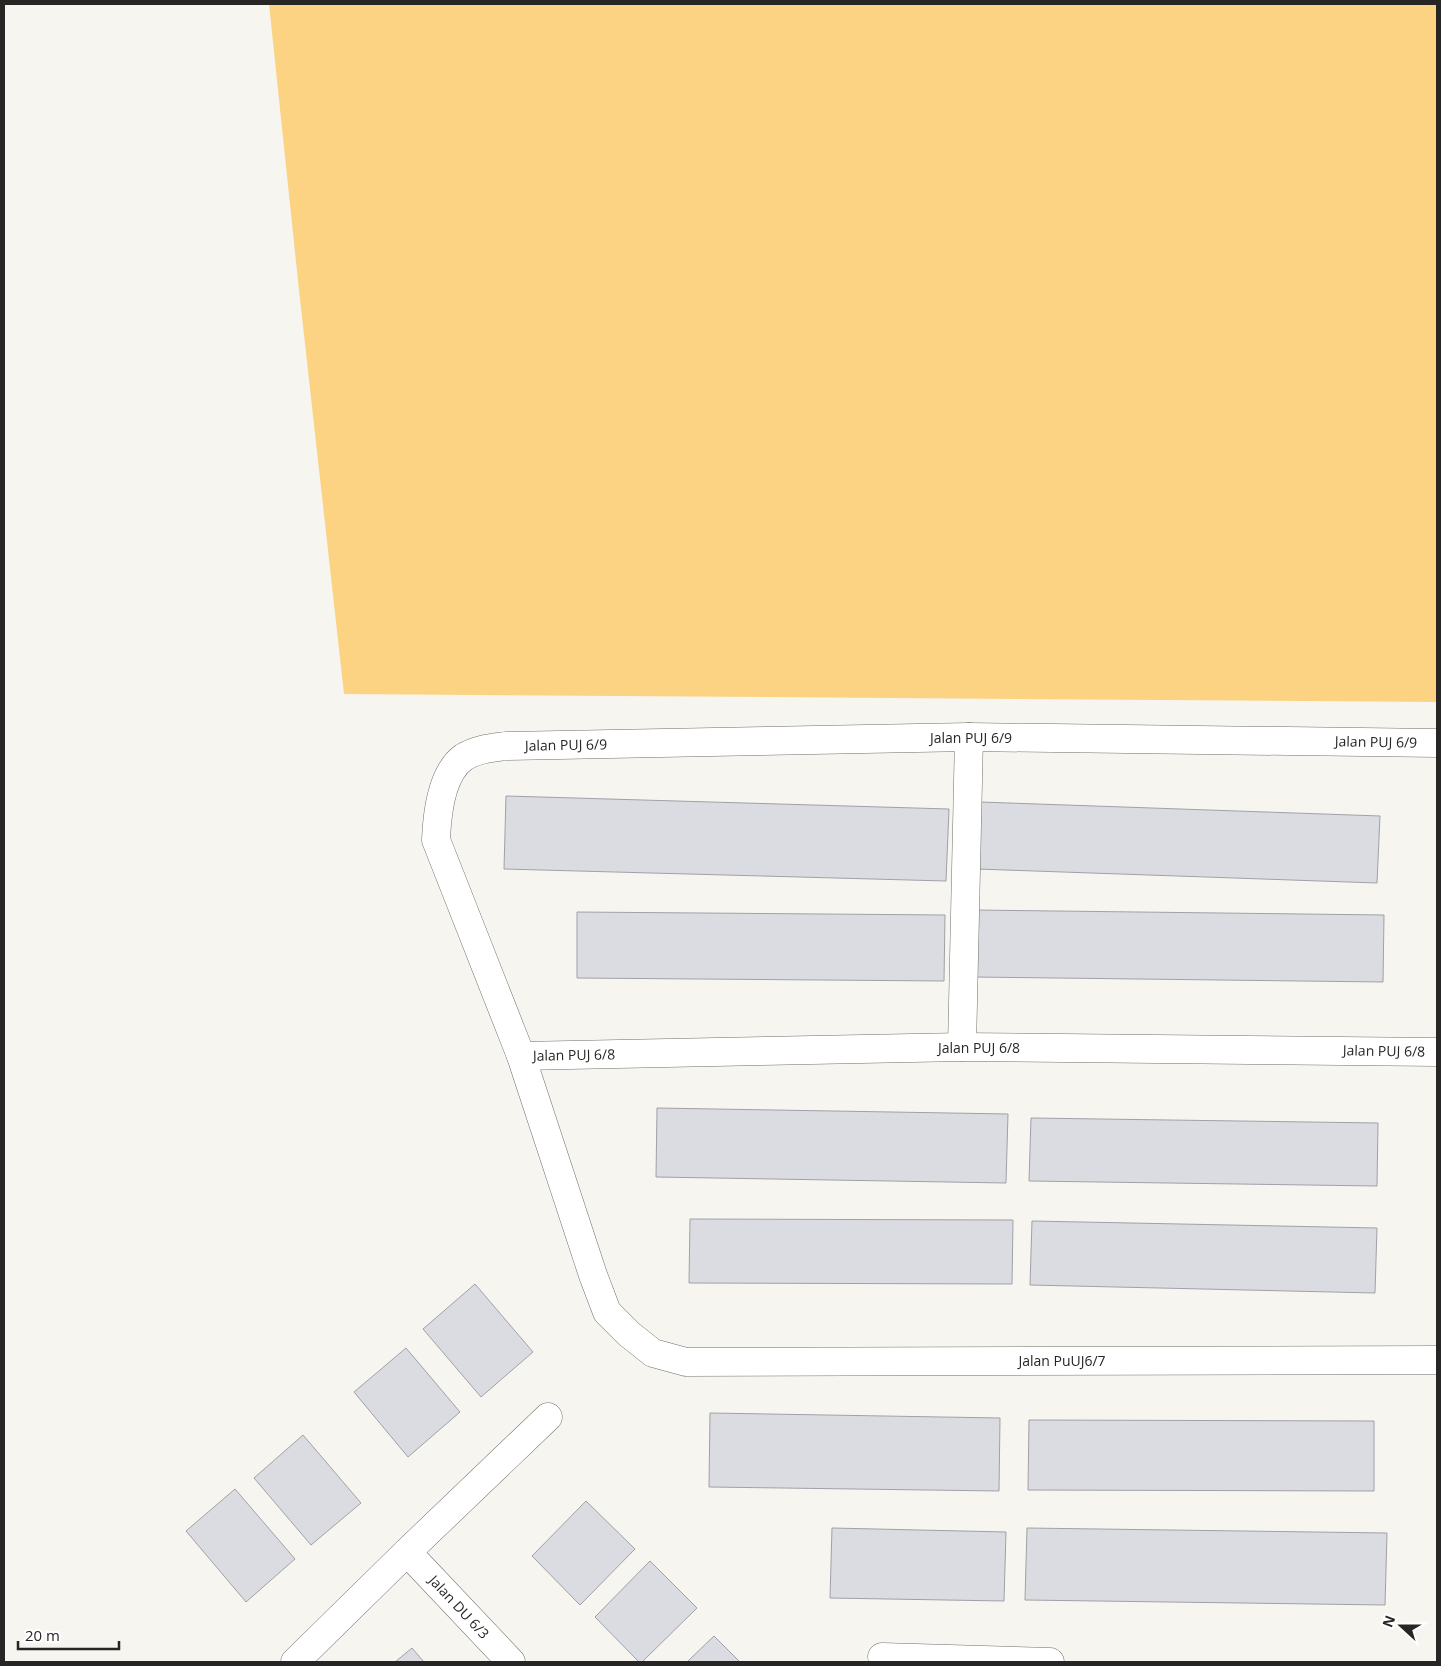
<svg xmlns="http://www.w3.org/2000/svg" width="1441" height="1666" font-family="'Open Sans',sans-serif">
<rect width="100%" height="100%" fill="#f7f5f0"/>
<path fill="#fbd382" d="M 269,4 L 1437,4 L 1437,702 L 344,694 L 299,290 Z"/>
<g fill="#dbdce1" stroke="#a0a1a6">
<path d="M 506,796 L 949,809 L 946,881 L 504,869 Z"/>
<path d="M 980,802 L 1380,816 L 1377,883 L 977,869 Z"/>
<path d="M 974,910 L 1384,915 L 1383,982 L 973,977 Z"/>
<path d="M 577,912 L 945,915 L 944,981 L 577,978 Z"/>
<path d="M 657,1108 L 1008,1114 L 1006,1183 L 656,1177 Z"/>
<path d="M 1031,1118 L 1378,1123 L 1377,1186 L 1029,1181 Z"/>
<path d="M 690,1219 L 1013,1220 L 1012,1284 L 689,1283 Z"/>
<path d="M 1032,1221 L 1377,1228 L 1375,1293 L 1030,1285 Z"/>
<path d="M 475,1284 L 533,1352 L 481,1397 L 423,1329 Z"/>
<path d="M 406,1348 L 460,1412 L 408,1457 L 354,1392 Z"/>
<path d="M 710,1413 L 1000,1418 L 999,1491 L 709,1487 Z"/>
<path d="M 1029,1420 L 1374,1421 L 1374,1491 L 1028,1490 Z"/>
<path d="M 303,1435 L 361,1503 L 311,1545 L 254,1478 Z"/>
<path d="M 235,1489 L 295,1559 L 246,1602 L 186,1531 Z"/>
<path d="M 586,1501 L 635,1549 L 580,1605 L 532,1556 Z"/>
<path d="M 832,1528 L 1006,1532 L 1004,1601 L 830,1598 Z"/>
<path d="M 1027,1528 L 1387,1533 L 1385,1605 L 1025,1600 Z"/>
<path d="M 650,1561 L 697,1608 L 642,1662 L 639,1662 L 595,1617 Z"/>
<path d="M 714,1636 L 740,1662 L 687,1662 Z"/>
<path d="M 412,1648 L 424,1662 L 395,1662 Z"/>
</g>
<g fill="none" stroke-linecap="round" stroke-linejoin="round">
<g stroke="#72706c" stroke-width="29">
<g id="minor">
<path d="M 1437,743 L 969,737 L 506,746 C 491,748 477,749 464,757 C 441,773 437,814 436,840 L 521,1056 L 593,1275 L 607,1312 L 629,1334 L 653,1353 L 686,1362 L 1437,1360"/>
<path d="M 962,1047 L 969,737"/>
<path d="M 521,1056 L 962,1047 L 1437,1052"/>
<path d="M 407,1552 L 511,1662"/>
<path d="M 882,1657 L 1050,1662"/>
<path d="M 295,1662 L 407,1552 L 548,1417"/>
</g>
</g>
<use href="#minor" stroke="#fff" stroke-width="28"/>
</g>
<g text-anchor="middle" stroke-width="5" stroke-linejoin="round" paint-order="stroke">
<g font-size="14" fill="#272624" stroke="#fff">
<text x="971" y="743">Jalan PUJ 6/9</text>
<text transform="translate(1376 742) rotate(1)" y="5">Jalan PUJ 6/9</text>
<text transform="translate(566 745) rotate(-1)" y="5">Jalan PUJ 6/9</text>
<text x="979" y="1053">Jalan PUJ 6/8</text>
<text transform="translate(1384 1051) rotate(1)" y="5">Jalan PUJ 6/8</text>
<text transform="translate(574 1055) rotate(-1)" y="5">Jalan PUJ 6/8</text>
<text x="1062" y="1366">Jalan PuUJ6/7</text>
<text transform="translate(459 1607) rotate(47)" y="5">Jalan DU 6/3</text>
</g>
</g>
<rect width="1441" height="1666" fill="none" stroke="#272624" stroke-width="10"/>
<g transform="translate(1401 1626) rotate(291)" stroke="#ffffff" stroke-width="4" paint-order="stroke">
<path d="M0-4L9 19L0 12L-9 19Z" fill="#272624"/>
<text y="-8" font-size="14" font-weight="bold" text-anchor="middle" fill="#272624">N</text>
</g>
<path d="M18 1641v8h101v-8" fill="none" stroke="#272624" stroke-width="2.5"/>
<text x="25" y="1641" font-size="15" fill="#272624" stroke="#ffffff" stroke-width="4" paint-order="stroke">20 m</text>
</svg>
